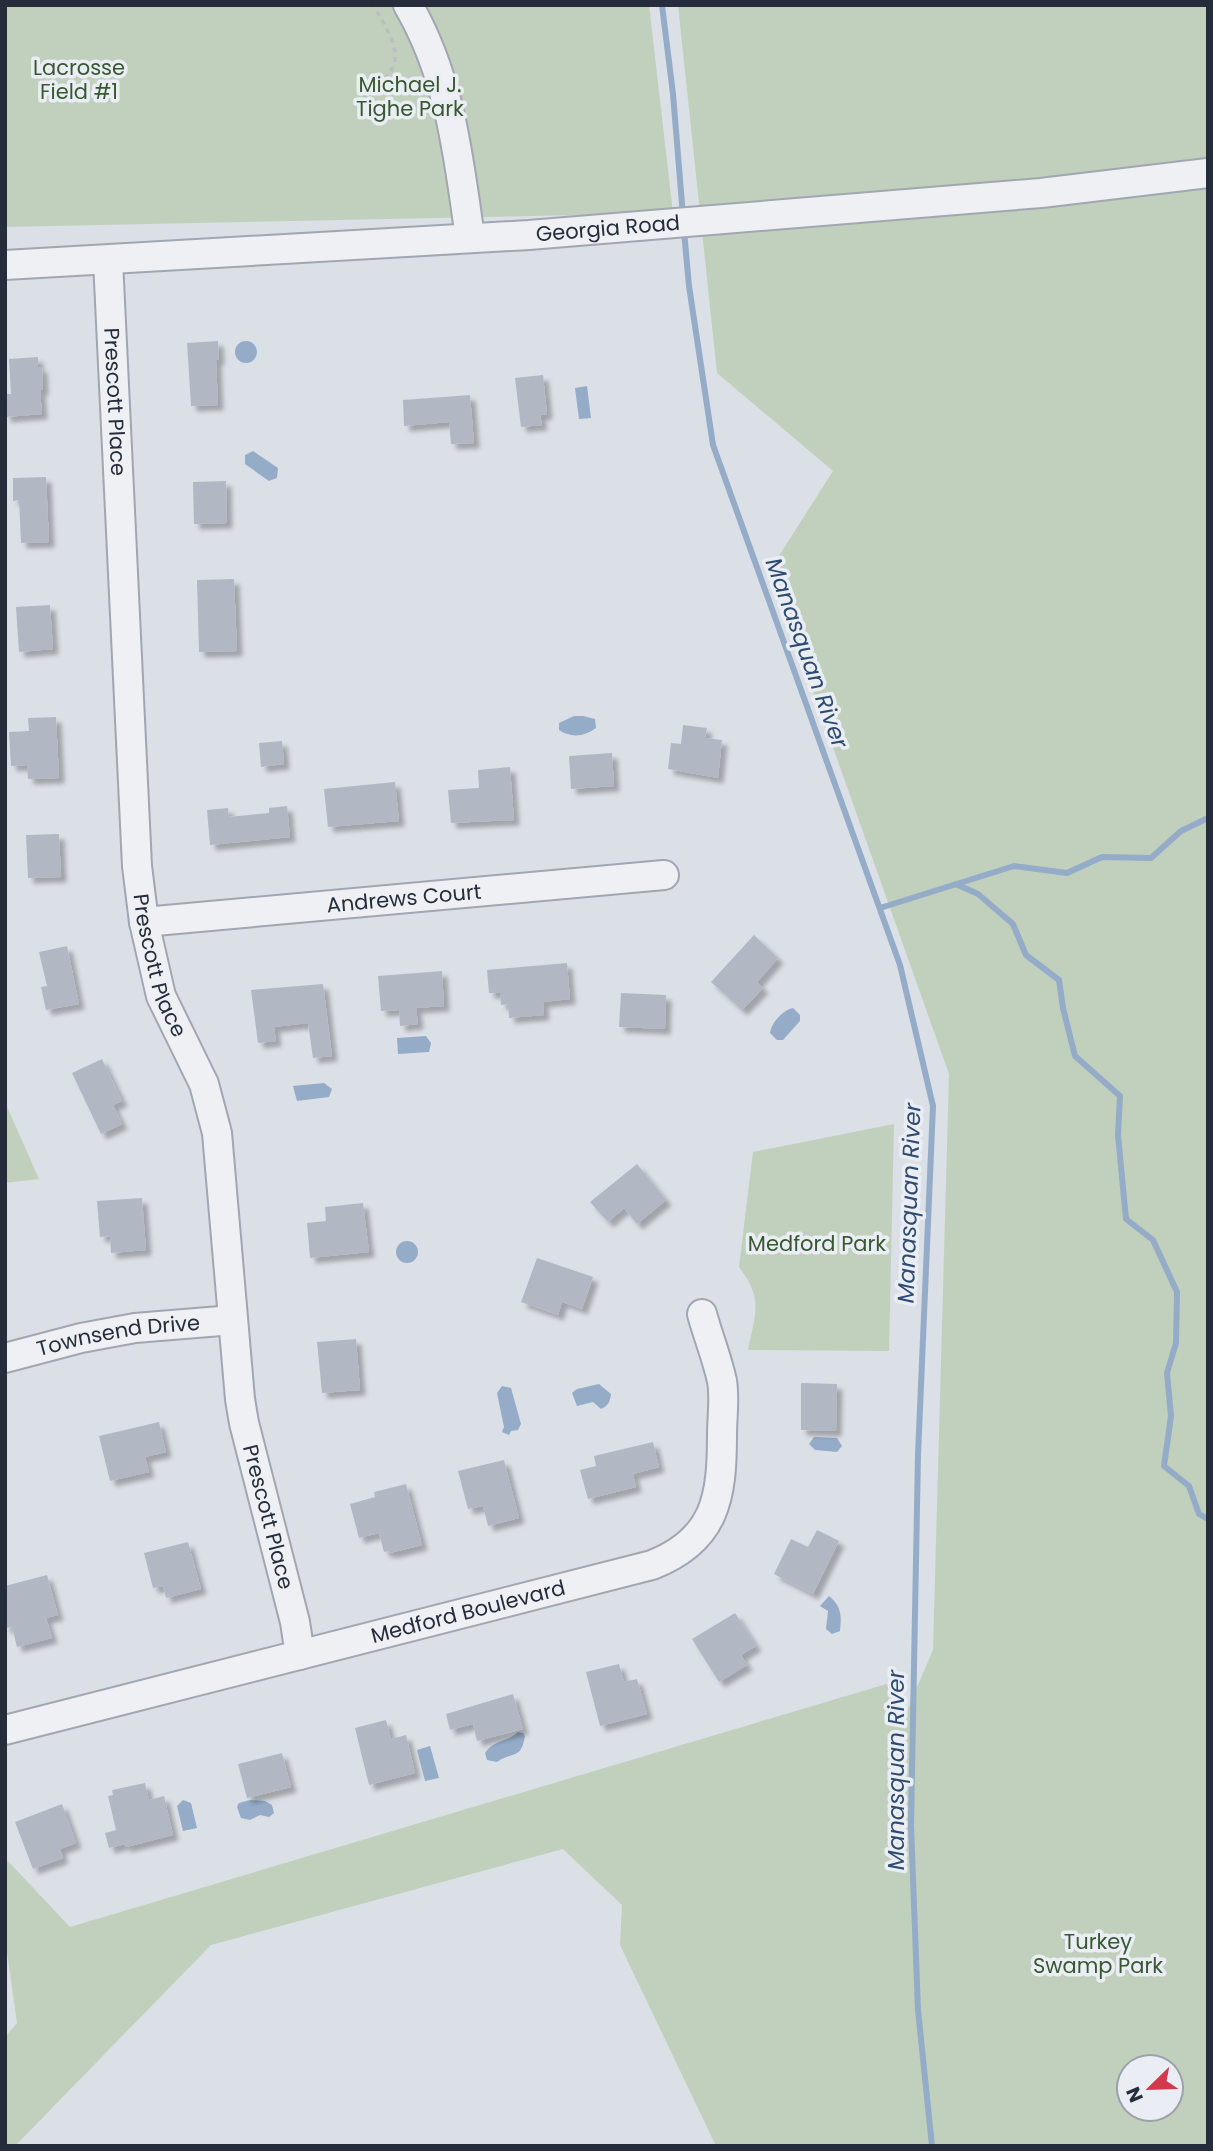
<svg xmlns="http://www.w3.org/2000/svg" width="1213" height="2151" font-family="Poppins,sans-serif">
<defs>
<filter id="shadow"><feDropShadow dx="5.5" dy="5.5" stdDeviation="2" flood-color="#0004"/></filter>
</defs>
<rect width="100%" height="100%" fill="#dbdfe6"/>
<g fill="#c1d0bc" fill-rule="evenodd">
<path d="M 5,5 L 649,5 L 673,213 L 5,227 Z"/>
<path d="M 678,5 L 1208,5 L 1208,2146 L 716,2146 L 620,1945 L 622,1905 L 563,1849 L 211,1945 L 15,2146 L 5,2146 L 5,2037 L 17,2023 L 5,1938 L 5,1858 L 70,1927 L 900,1680 L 900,1727 L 933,1650 L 949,1074 L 770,570 L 833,471 L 717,373 ZM 1129,2067 L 1171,2067 L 1171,2109 L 1129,2109 Z"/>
<path d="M 5,1102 L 39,1179 L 5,1183 Z"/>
<path d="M 894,1124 L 889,1351 L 748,1350 C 755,1313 764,1300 739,1267 L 753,1152 Z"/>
</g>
<g fill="#94acc8">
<circle cx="246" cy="352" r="11"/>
<path d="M 587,386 L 591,418 L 579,419 L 575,388 Z"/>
<path d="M 253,451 L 278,468 L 277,478 L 269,481 L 245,464 L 245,455 Z"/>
<path d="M 574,716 L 583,716 L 595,719 L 596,728 C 584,737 571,738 559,730 L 559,723 Z"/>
<path d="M 793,1008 L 800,1015 L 800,1021 L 783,1040 L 777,1040 L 770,1033 C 771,1023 783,1010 793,1008 Z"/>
<path d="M 426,1036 L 431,1043 L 429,1052 L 398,1054 L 397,1038 Z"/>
<path d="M 324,1083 L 332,1089 L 329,1097 L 297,1101 L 293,1086 Z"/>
<circle cx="407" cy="1252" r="11"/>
<path d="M 599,1384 L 611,1394 C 610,1402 608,1406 601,1409 L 593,1402 L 577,1406 L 572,1393 L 577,1389 Z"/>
<path d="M 502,1386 L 511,1388 L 521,1424 L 518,1430 L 511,1431 L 509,1435 L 502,1432 L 504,1427 L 497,1393 Z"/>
<path d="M 814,1437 L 837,1438 L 842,1446 L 837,1452 L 815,1450 L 809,1444 Z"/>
<path d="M 829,1596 C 841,1606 842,1615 840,1631 L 832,1634 L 826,1629 L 828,1611 L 820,1606 Z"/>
<path d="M 518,1732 L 523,1733 L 525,1736 C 521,1760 513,1751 497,1762 L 487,1760 L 485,1753 C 493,1740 508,1742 518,1732 Z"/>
<path d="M 430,1746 L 439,1778 L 425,1781 L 417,1750 Z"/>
<path d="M 183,1800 L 191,1803 L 197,1828 L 183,1831 L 177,1806 Z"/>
<path d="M 250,1800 L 265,1801 L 272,1805 L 274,1813 L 269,1817 L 260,1815 L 250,1820 L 241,1818 L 237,1807 L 239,1803 Z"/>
</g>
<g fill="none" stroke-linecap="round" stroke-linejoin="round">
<g stroke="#94acc8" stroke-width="6">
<path d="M 662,5 L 673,94 L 683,216"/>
<path d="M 684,231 L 689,286 L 713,445 L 900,965 L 933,1106 L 918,1455 L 911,1825 L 918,2010 L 932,2146"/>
<path d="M 956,884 L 978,894 L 1013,924 L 1026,955 L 1059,980 L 1063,1008 L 1075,1056 L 1120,1096 L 1118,1135 L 1126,1219 L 1153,1240 L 1177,1292 L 1176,1343 L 1167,1373 L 1171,1416 L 1164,1466 L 1189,1486 L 1199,1514 L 1208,1519"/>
<path d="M 880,908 L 1014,866 L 1067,873 L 1102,857 L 1151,858 L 1181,831 L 1208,818"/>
</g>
</g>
<g fill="#b2b8c3" filter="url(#shadow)">
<path d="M 218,341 L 219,359 L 216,360 L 218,405 L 191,406 L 187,343 Z"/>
<path d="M 38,357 L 38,367 L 42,367 L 43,390 L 40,390 L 42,414 L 5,417 L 5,394 L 11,394 L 9,359 Z"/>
<path d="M 543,375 L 547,414 L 540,415 L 542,425 L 521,427 L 515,378 Z"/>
<path d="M 470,395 L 474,443 L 451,444 L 449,422 L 404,426 L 403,400 Z"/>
<path d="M 46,477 L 49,542 L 21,543 L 19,500 L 13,501 L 13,478 Z"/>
<path d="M 226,481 L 227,523 L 194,524 L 193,482 Z"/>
<path d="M 234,579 L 237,651 L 199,652 L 197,580 Z"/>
<path d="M 50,605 L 53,649 L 19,652 L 16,607 Z"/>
<path d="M 56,717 L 59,778 L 28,779 L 27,765 L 11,766 L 9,732 L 29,731 L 28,718 Z"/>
<path d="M 683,725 L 707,728 L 705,738 L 722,740 L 718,778 L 668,769 L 671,743 L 681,744 Z"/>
<path d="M 282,741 L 284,764 L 261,767 L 259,743 Z"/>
<path d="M 612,753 L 614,786 L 571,789 L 569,756 Z"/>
<path d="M 510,767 L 514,820 L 451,823 L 448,790 L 479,788 L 478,770 Z"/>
<path d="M 395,782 L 399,821 L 328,827 L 324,789 Z"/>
<path d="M 287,806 L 290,837 L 210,845 L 207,810 L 228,808 L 229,817 L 269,813 L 269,808 Z"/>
<path d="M 59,834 L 61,877 L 28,878 L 26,835 Z"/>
<path d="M 754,935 L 778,958 L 757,982 L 763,988 L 742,1010 L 711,982 Z"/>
<path d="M 67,946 L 79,1004 L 46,1010 L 41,987 L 47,986 L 39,952 Z"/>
<path d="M 567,963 L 570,999 L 543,1002 L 544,1015 L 509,1018 L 508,1004 L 501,1005 L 500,993 L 489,993 L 487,970 Z"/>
<path d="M 442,971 L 444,1006 L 416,1008 L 418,1024 L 400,1026 L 399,1010 L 381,1011 L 378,976 Z"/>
<path d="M 323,984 L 332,1056 L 313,1058 L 308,1023 L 274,1027 L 276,1041 L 258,1043 L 251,990 Z"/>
<path d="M 621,993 L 666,995 L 665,1029 L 619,1027 Z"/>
<path d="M 102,1059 L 122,1101 L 113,1105 L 122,1124 L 101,1134 L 72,1073 Z"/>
<path d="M 637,1164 L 666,1200 L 637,1224 L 624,1208 L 608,1222 L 590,1202 Z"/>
<path d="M 142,1198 L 146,1250 L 111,1253 L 110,1236 L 100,1237 L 97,1201 Z"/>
<path d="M 363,1203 L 369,1252 L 310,1258 L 307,1223 L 326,1221 L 325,1207 Z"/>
<path d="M 537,1258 L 593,1277 L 582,1309 L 562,1302 L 558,1315 L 521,1302 Z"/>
<path d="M 356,1339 L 360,1390 L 322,1393 L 317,1342 Z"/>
<path d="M 801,1383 L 837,1384 L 836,1431 L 801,1430 Z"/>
<path d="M 159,1422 L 166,1452 L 145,1457 L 149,1472 L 110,1481 L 99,1436 Z"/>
<path d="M 653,1442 L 659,1467 L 633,1474 L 636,1487 L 588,1499 L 580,1470 L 596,1466 L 594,1456 Z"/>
<path d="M 504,1460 L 519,1518 L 488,1526 L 483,1506 L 468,1509 L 458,1471 Z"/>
<path d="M 406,1484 L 422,1545 L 390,1553 L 389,1551 L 384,1552 L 379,1533 L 359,1538 L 350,1504 L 375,1497 L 374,1492 Z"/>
<path d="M 817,1530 L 839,1541 L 813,1594 L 774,1574 L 791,1539 L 808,1547 Z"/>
<path d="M 188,1542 L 201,1589 L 166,1598 L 163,1586 L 153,1588 L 144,1553 Z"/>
<path d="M 47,1575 L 58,1615 L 46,1618 L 52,1638 L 17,1647 L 12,1627 L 5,1628 L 5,1586 Z"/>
<path d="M 735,1613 L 756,1646 L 741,1655 L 747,1665 L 719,1682 L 692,1639 Z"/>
<path d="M 619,1664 L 624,1682 L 637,1679 L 647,1714 L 600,1726 L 586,1672 Z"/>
<path d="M 513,1694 L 523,1729 L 477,1741 L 473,1724 L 450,1730 L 446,1714 Z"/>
<path d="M 386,1720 L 391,1739 L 406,1735 L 415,1773 L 369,1785 L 355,1728 Z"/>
<path d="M 282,1753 L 291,1787 L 247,1798 L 238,1764 Z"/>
<path d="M 145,1783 L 149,1800 L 164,1796 L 173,1835 L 126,1847 L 125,1844 L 109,1848 L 105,1833 L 116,1830 L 108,1796 L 113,1795 L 112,1790 Z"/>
<path d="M 62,1804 L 76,1843 L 60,1849 L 63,1858 L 33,1869 L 15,1822 Z"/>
</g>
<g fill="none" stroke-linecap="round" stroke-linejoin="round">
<g stroke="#a1a6b0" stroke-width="32">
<g id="minor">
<path d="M 408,5 C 450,76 459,159 470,238"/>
<path id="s1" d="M 108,260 L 137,866 L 144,922 L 161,996 L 204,1084 L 217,1133 L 240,1399 L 244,1423 L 295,1622 L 300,1655"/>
<path id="s2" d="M 5,265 L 529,235 L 1041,193 L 1208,173"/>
<path id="s3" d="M 144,922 L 664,875"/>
<path id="s4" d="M 5,1358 L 81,1338 L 135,1328 L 233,1320"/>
<path id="s5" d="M 5,1730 L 652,1565 C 716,1540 722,1497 722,1435 C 722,1418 725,1398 722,1381 C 717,1358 708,1336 702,1314"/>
</g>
</g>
<path stroke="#babdc4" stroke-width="3.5" stroke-dasharray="5 5" stroke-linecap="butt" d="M 355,106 C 404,66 406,59 373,5"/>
<use href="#minor" stroke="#eef0f4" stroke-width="28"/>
</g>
<g text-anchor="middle" stroke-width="7" stroke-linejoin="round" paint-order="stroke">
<g font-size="21" fill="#385832" stroke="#eaeef4">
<text x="79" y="75">Lacrosse<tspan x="79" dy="24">Field #1</tspan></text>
<text x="410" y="92">Michael J.<tspan x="410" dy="24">Tighe Park</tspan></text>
<text x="817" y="1251">Medford Park</text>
<text x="1098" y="1949">Turkey<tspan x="1098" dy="24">Swamp Park</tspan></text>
</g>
<g font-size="21" fill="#252d3c" stroke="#eaeef4">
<text dy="7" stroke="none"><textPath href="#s2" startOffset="604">Georgia Road</textPath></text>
<text dy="7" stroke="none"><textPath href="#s1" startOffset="142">Prescott Place</textPath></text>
<text dy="7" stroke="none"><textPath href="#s3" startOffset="261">Andrews Court</textPath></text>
<text dy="7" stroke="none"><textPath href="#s1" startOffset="709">Prescott Place</textPath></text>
<text dy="7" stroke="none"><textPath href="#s4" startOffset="116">Townsend Drive</textPath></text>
<text dy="7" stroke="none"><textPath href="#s1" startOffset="1276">Prescott Place</textPath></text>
<text dy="7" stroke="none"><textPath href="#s5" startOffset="478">Medford Boulevard</textPath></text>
</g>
<g font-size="23" font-style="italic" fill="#2e4b71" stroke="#eaeef4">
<text transform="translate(807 653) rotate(70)" y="8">Manasquan River</text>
<text transform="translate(909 1203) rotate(-88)" y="8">Manasquan River</text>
<text transform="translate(896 1770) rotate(-90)" y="8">Manasquan River</text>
</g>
</g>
<rect width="1213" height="2151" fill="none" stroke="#252d3c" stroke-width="14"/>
<g transform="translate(1150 2088) rotate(247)"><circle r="33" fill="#eaeef4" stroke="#9ba1aa" stroke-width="2"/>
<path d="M0-5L12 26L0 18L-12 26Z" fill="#d13a4d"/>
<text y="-10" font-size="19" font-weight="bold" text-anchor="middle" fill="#252d3c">N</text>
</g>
</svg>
